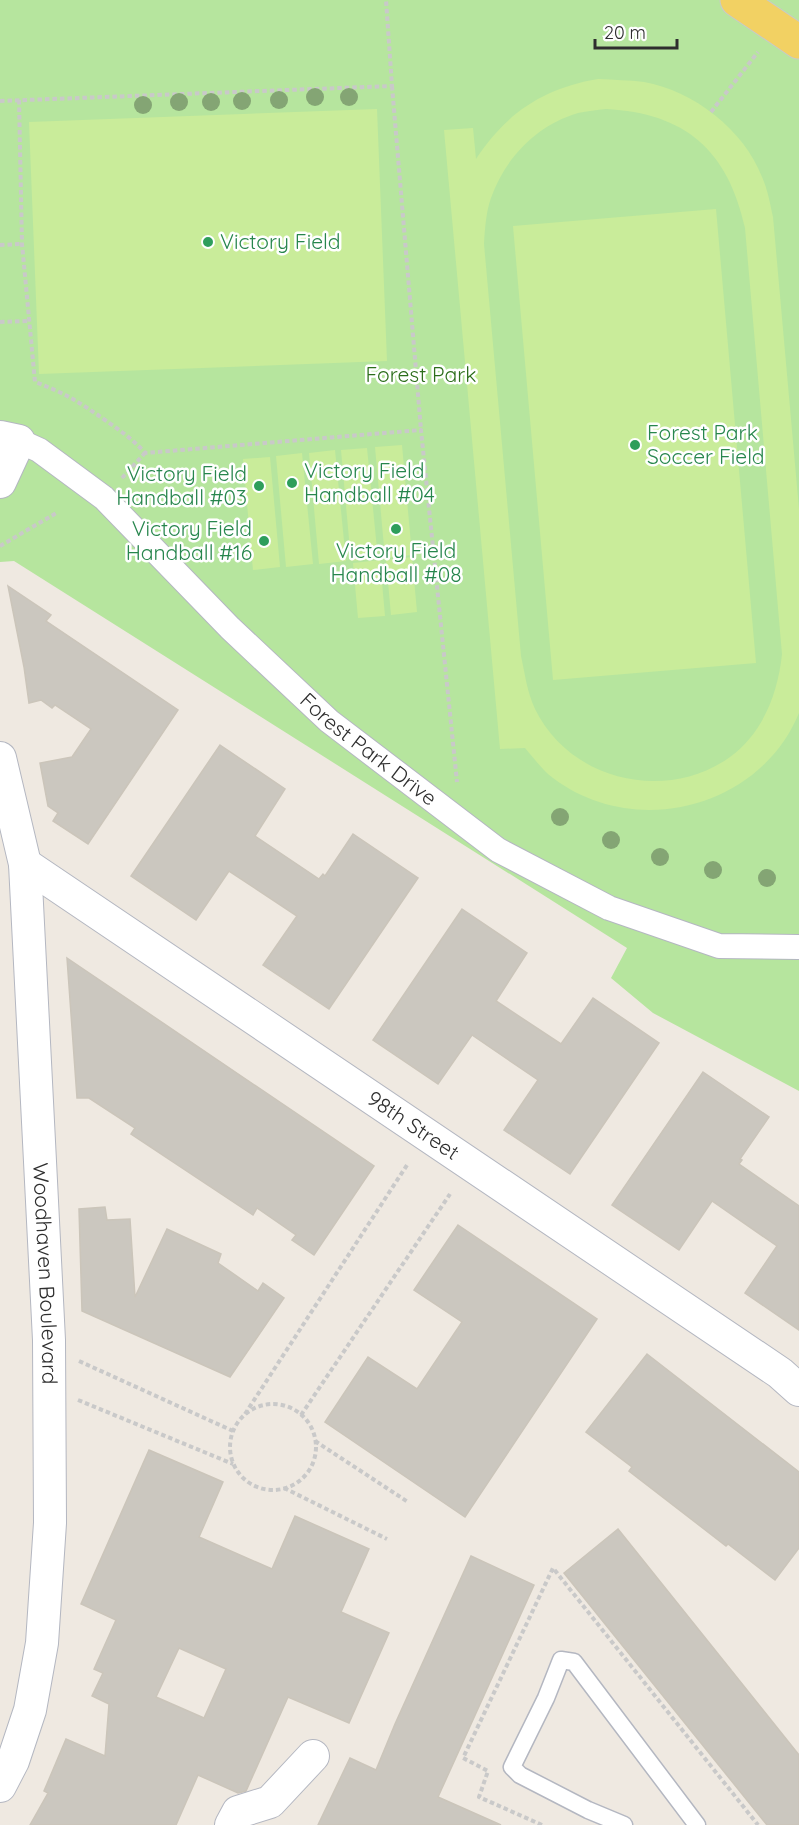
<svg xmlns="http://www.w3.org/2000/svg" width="799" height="1825" font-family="Quicksand,sans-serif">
<rect width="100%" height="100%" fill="#efe9e1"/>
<path fill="#b6e59e" d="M 0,0 L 799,0 L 799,1091 L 653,1013 L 611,978 L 627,948 L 14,561 L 0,562 Z"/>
<g fill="#c9ec9a" fill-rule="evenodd">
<path d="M 598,79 C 614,80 629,80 644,82 C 694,91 744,130 762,177 C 768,190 770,204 773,217 L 799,509 L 799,713 C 760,808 635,840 553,778 C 542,770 534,758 525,748 L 500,749 L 444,130 L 473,128 L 476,159 C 506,113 544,88 598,79 ZM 606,109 C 685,113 728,150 745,228 L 782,654 C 778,693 763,733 730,757 C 666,803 570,781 535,709 C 527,692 525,674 521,656 L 484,244 C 485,228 486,212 491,198 C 505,158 537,125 578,113 C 587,111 597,110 606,109 Z"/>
<path d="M 377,109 L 387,361 L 39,374 L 29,122 Z"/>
<path d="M 716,209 L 756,663 L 553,680 L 513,226 Z"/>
<path d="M 402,445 L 412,555 L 385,558 L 375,447 Z"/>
<path d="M 367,448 L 378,559 L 351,561 L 341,450 Z"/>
<path d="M 335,450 L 346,561 L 319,564 L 309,453 Z"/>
<path d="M 302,453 L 313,564 L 286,567 L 276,456 Z"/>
<path d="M 270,457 L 280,567 L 253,570 L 243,459 Z"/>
<path d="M 412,557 L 417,612 L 391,615 L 386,560 Z"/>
<path d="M 380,560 L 385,616 L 358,618 L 353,563 Z"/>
</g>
<g fill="#cbc7bf" stroke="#cbc5ba" stroke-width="1.5" fill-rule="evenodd">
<path d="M 8,586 L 51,615 L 46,621 L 178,710 L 88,844 L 53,821 L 58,813 L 48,806 L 40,763 L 72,757 L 91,729 L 55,705 L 52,708 L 41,700 L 29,703 L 24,667 Z"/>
<path d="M 220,745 L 285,789 L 255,836 L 319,879 L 323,874 L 325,876 L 353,834 L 418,878 L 329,1009 L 263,965 L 297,916 L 229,871 L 196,920 L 131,876 Z"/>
<path d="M 462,909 L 527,953 L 496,1001 L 561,1044 L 593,998 L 659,1043 L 570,1174 L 504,1130 L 538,1080 L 472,1035 L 438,1084 L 373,1040 Z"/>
<path d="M 67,958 L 374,1166 L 314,1255 L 292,1240 L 296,1235 L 257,1208 L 253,1215 L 131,1134 L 135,1128 L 89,1098 L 77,1098 Z"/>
<path d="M 703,1072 L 769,1117 L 740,1159 L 742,1160 L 739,1164 L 799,1206 L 799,1330 L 745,1293 L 777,1246 L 712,1201 L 679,1250 L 612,1205 Z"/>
<path d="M 105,1207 L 107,1220 L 130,1219 L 135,1297 L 167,1229 L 221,1254 L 218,1263 L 258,1291 L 263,1283 L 284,1298 L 230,1377 L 82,1311 L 79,1209 Z"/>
<path d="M 458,1225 L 597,1319 L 465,1517 L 325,1422 L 368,1357 L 417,1389 L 462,1322 L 414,1290 Z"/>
<path d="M 647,1354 L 799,1472 L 799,1548 L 775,1580 L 728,1544 L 726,1546 L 629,1471 L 632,1467 L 586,1432 Z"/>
<path d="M 149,1450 L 223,1482 L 199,1537 L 272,1569 L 295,1516 L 369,1549 L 341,1612 L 389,1633 L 349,1723 L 288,1697 L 246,1791 L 238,1793 L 198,1775 L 176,1825 L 30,1825 L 48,1793 L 44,1791 L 66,1739 L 105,1756 L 109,1704 L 92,1696 L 103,1673 L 94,1669 L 116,1620 L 81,1604 ZM 179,1648 L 226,1669 L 204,1718 L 156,1697 Z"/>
<path d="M 618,1529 L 799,1755 L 799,1825 L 767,1825 L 564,1573 Z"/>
<path d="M 471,1556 L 534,1585 L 438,1797 L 501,1825 L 318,1825 L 350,1758 L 376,1770 L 395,1724 Z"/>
</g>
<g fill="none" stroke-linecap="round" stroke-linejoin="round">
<g stroke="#b4b7c1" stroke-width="19">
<path id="service" d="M 624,1825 L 588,1810 L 520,1775 L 512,1767 L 546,1698 L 561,1660 L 574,1662 L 697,1825"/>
</g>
<g stroke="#b4b7c1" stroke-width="26">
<g id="pedestrian">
<path id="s1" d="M 19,441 L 39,450 L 104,498 L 230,628 L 329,721 L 498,850 L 609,908 L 719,946 L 799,947"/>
</g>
</g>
<g stroke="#b4b7c1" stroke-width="34">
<g id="minor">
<path d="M 0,437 L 19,441 L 0,482"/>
<path id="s2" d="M 0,758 L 25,864 L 49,1340 L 50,1523 L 42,1643 L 30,1710 L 13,1761 L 0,1786"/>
<path id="s3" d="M 25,864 L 780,1373 L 799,1390"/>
<path d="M 231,1825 L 238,1812 L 270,1802 L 313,1756"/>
</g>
</g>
<g stroke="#c9c9c9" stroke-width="35">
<path id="primary" d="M 737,0 L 799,42"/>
</g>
<g stroke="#c9c9c9" stroke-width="4" stroke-dasharray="4.5 3" stroke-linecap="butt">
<path d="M 392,86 L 421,430"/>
<path d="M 19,100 L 22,244 L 35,382 C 65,393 79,402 105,420 C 119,430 133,439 145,453 L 421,430 L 457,782"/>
<path d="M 0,101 L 392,86 L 386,0"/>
<path d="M 711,112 L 758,52"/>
<path d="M 0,245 L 22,244"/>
<path d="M 0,322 L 28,321"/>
<path d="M 122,478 L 145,453"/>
<path d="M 0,546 L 58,512"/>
<path d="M 79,1361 L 233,1431"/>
<path d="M 78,1400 L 233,1464"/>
<circle cx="273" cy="1447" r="43"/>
<path d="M 245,1414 L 407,1165"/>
<path d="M 301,1415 L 450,1194"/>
<path d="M 315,1441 L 408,1502"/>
<path d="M 284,1488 L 387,1539"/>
<path d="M 542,1825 L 479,1797 L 488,1771 L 463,1758 L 553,1568 L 758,1825"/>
</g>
<use href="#service" stroke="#fff" stroke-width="16"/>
<use href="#pedestrian" stroke="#fff" stroke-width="24"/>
<use href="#minor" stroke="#fff" stroke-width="32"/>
<use href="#primary" stroke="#f2d163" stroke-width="33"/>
</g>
<g fill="#84a574">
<circle cx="315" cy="97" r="9"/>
<circle cx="349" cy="97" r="9"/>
<circle cx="279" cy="100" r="9"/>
<circle cx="242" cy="101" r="9"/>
<circle cx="179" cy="102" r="9"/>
<circle cx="211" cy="102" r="9"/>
<circle cx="143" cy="105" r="9"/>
<circle cx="560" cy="817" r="9"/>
<circle cx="611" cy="840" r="9"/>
<circle cx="660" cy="857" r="9"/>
<circle cx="713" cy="870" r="9"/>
<circle cx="767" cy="878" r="9"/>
</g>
<g fill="#2e9e5b" stroke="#fff" stroke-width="2">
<circle cx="208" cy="242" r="6"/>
<circle cx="635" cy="445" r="6"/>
<circle cx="292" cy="483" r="6"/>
<circle cx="259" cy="486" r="6"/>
<circle cx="396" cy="529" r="6"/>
<circle cx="264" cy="541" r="6"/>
</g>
<g text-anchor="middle" stroke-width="5" stroke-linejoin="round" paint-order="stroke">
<g font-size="21" fill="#27864d" stroke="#fff" text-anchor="start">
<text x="220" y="249">Victory Field</text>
<text x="647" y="440">Forest Park<tspan x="647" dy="24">Soccer Field</tspan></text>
<text x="304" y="478">Victory Field<tspan x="304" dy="24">Handball #04</tspan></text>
<text x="247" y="481" text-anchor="end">Victory Field<tspan x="247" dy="24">Handball #03</tspan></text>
<text x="252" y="536" text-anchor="end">Victory Field<tspan x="252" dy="24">Handball #16</tspan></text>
<text x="396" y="558" text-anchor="middle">Victory Field<tspan x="396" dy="24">Handball #08</tspan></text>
</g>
<g font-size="21" fill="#2c6e1b" stroke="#fff">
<text x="421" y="382">Forest Park</text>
</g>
<g font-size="21" fill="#2e2e2e" stroke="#fff">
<text dy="7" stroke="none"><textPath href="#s1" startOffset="468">Forest Park Drive</textPath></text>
<text dy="7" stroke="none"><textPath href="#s3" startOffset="468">98th Street</textPath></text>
<text dy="7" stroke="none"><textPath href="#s2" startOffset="519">Woodhaven Boulevard</textPath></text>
</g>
</g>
<path d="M595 39v9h82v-9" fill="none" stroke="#2e2e2e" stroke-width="3"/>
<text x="604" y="39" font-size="18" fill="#2e2e2e" stroke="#ffffff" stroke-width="4.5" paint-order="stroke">20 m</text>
</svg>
